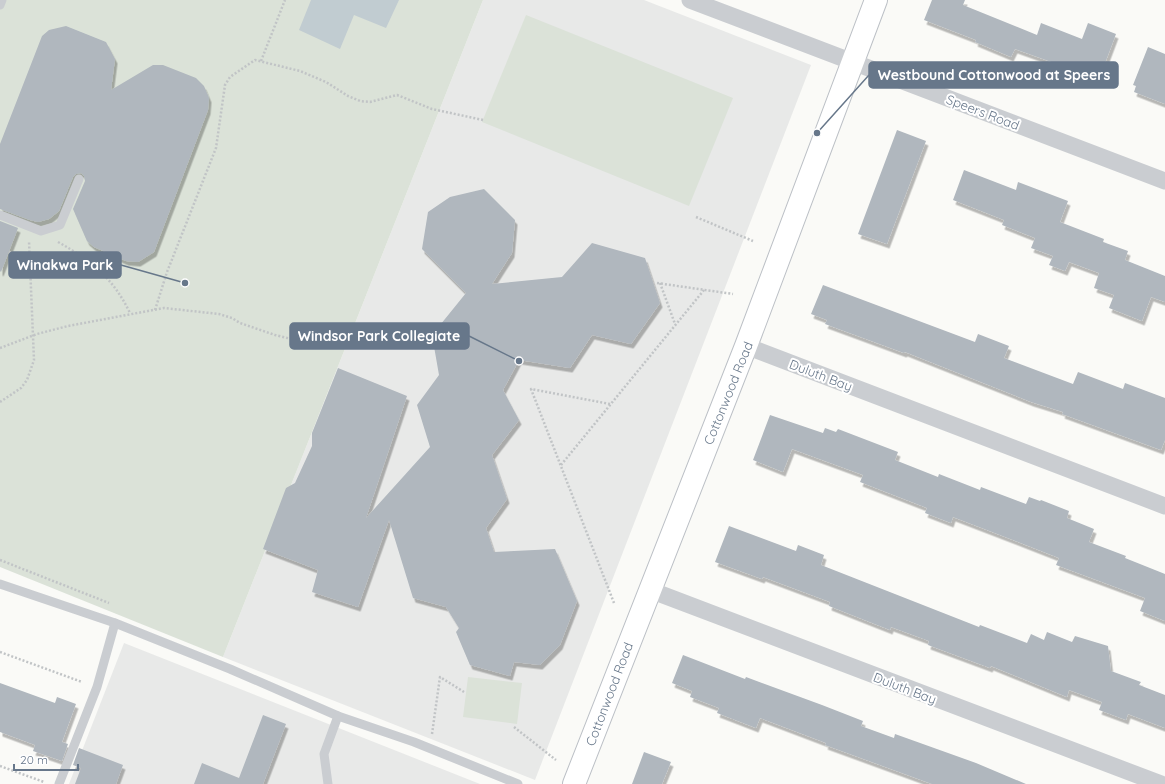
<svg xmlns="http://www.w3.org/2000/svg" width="1165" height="784" font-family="Quicksand,sans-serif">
<defs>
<filter id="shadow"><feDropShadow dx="2.5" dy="4.5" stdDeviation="0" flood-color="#0004"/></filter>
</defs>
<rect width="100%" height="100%" fill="#fafaf7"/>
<g fill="#e8e9e8">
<path d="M 483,0 L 644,0 L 811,65 L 535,780 L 223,657 Z"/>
<path d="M 124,643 L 480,784 L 69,784 Z"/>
</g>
<g fill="#dbe2d8">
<path d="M 0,0 L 483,0 L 223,657 L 0,567 Z"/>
<path d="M 526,15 L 733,98 L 689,206 L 482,122 Z"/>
<path d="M 468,677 L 522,683 L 517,724 L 463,717 Z"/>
</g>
<path fill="#c1ccd1" d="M 311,0 L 399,0 L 386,28 L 354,15 L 340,49 L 299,30 Z"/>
<g fill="#b0b7be" filter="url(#shadow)">
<path d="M 932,0 L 965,0 L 963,5 L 1037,35 L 1041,23 L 1082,39 L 1088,23 L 1116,34 L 1099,79 L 1015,49 L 1011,57 L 975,42 L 976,40 L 924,20 Z"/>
<path d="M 66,26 L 106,42 L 115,59 L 111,90 L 153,65 L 163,65 L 196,78 L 204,86 L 209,98 L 208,110 L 154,252 L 138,262 L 126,261 L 94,247 L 87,241 L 73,209 L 85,181 L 84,176 L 81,173 L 76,174 L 73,177 L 59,211 L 49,219 L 38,222 L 30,220 L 0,209 L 0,144 L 42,36 L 49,30 Z"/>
<path d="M 1148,47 L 1165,54 L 1165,104 L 1134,92 L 1136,86 L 1133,85 Z"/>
<path d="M 897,130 L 926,141 L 887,244 L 858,234 Z"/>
<path d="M 964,170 L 1016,190 L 1018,182 L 1068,201 L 1060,222 L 1104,239 L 1103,242 L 1128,251 L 1125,260 L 1165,276 L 1165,302 L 1151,297 L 1142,321 L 1109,308 L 1114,295 L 1094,288 L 1099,273 L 1069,262 L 1065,271 L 1049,265 L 1053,256 L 1031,248 L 1035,238 L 1002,225 L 1004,220 L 953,200 Z"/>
<path d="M 484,189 L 515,220 L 512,253 L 492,284 L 562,277 L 592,243 L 645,258 L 660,303 L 631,344 L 592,335 L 570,368 L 519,360 L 503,390 L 519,420 L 492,455 L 507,499 L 486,528 L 494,552 L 555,549 L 577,601 L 560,645 L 540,665 L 514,662 L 510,676 L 470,665 L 456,632 L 459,628 L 446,607 L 413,598 L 389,520 L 358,607 L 312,592 L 318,570 L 263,549 L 286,488 L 295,483 L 312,446 L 312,433 L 338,368 L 407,396 L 366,518 L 430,447 L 417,405 L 439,375 L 432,335 L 466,293 L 422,249 L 428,212 L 450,197 Z"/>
<path d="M 0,221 L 18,228 L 1,272 L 0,271 Z"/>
<path d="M 823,285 L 975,342 L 978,334 L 1009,346 L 1004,358 L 1073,384 L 1078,372 L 1123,389 L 1125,383 L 1165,398 L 1165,440 L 1161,450 L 1062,414 L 1063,412 L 1031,402 L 905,352 L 904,353 L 825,324 L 827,320 L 811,314 Z"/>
<path d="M 770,415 L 823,433 L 825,428 L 836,432 L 838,429 L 898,452 L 895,460 L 938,477 L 939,474 L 980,490 L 981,487 L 1026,504 L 1029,497 L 1040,501 L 1041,500 L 1069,511 L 1067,518 L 1094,529 L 1089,542 L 1126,556 L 1125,558 L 1165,574 L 1165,621 L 1140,611 L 1145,598 L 1056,565 L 1059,558 L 1013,540 L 953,517 L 951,523 L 925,513 L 927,508 L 860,482 L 863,475 L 792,449 L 783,472 L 753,460 Z"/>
<path d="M 729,526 L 796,551 L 798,545 L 824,555 L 821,565 L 979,627 L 980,625 L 1027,643 L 1031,634 L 1044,640 L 1047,632 L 1072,642 L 1075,636 L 1108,646 L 1111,671 L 1141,682 L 1139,685 L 1165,695 L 1165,728 L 1128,714 L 1126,720 L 1099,710 L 1102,702 L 1069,690 L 1067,697 L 991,666 L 990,668 L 928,645 L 929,641 L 891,627 L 890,630 L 867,621 L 829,606 L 830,602 L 763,577 L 762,579 L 715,562 Z"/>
<path d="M 683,655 L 745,679 L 746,677 L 822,705 L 863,721 L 861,726 L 894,738 L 895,734 L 976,763 L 1026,784 L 932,784 L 825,745 L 826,743 L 760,718 L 756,728 L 717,713 L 719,708 L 690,697 L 692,691 L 672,683 Z"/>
<path d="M 0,683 L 55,703 L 57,697 L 76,704 L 62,742 L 68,744 L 62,761 L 33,751 L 35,745 L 0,732 Z"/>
<path d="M 263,715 L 286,724 L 263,784 L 194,784 L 202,763 L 239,778 Z"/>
<path d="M 79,748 L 123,765 L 116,784 L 75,784 L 81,768 L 73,765 Z"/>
<path d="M 644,752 L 671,762 L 662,784 L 632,784 Z"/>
</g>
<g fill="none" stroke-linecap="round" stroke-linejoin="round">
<g stroke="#bcc0c6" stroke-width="24">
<path id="secondary" d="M 574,784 L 746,346 L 876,0"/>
</g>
<g stroke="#c1c4c6" stroke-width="2.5" stroke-dasharray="2 2" stroke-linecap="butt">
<path d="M 261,61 L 285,0"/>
<path d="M 696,217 L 753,241"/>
<path d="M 58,242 C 92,261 113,278 130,313"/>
<path d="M 9,252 L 30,260"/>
<path d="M 657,283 L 733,294"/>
<path d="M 660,283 L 675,324"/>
<path d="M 155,310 L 167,272 L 216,148 L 225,85 L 230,77 L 255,60 L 300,71 L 326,82 L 348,96 L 360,101 L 370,102 L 397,95 L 432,109 L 483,120"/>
<path d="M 0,348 L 37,334 L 68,326 L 164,308 L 219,314 L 232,318 L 240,323 L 275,335 L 304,342 L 361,344"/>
<path d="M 0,402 L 21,388 L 27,380 L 34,360 L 29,241"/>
<path d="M 610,404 L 531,389 L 614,603"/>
<path d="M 561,465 L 704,290"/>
<path d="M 0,560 L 109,603"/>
<path d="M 0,652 L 82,682"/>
<path d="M 514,727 L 556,760"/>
<path d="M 432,734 L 440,677 L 464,692"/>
<path d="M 0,766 L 44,782"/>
</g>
<g stroke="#cacdd1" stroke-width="9">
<path d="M 0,5 L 2,0"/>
<path d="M 0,215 L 41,231 L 60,225 L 79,179"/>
<path d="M 0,584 L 115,623 L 230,669 L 338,716 L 414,742 L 518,784"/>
<path d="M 59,784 L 97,687 L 115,623"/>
<path d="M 328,784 L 324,754 L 338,716"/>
</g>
<g stroke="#cacdd1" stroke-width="17">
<path d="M 690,0 L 1165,181"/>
<path d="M 746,346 L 1165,506"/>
<path d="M 650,590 L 1161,784"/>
</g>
<use href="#secondary" stroke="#fff" stroke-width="22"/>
</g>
<g text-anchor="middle" stroke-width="4" stroke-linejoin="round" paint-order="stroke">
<g font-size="13" fill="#67778a" stroke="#fff">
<text transform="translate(983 112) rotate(21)" y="5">Speers Road</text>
<text transform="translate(821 375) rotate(21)" y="5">Duluth Bay</text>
<text transform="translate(728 393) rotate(-68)" y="5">Cottonwood Road</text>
<text transform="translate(905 688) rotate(21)" y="5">Duluth Bay</text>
<text transform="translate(609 694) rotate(-69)" y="5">Cottonwood Road</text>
</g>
</g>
<path fill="none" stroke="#67778a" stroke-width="1.5" d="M817 133L869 75M185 283L121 265M519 361L469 336"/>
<g fill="#67778a" stroke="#fff" stroke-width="1.5">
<circle cx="817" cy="133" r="4"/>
<circle cx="185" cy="283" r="4"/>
<circle cx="519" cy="361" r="4"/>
</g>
<g fill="#67778a" stroke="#67778a" stroke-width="1.5">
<rect x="869" y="62" width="249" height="26" rx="4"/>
<rect x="9" y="252" width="112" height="26" rx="4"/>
<rect x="290" y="323" width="179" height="26" rx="4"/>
</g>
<g font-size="14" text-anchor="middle" font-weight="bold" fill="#fff">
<text x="994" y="80">Westbound Cottonwood at Speers</text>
<text x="65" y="270">Winakwa Park</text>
<text x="379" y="341">Windsor Park Collegiate</text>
</g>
<path d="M14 764v6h64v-6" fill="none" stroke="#67778a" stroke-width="2"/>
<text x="20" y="764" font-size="12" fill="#67778a" stroke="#ffffff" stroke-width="3" paint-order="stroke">20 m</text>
</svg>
